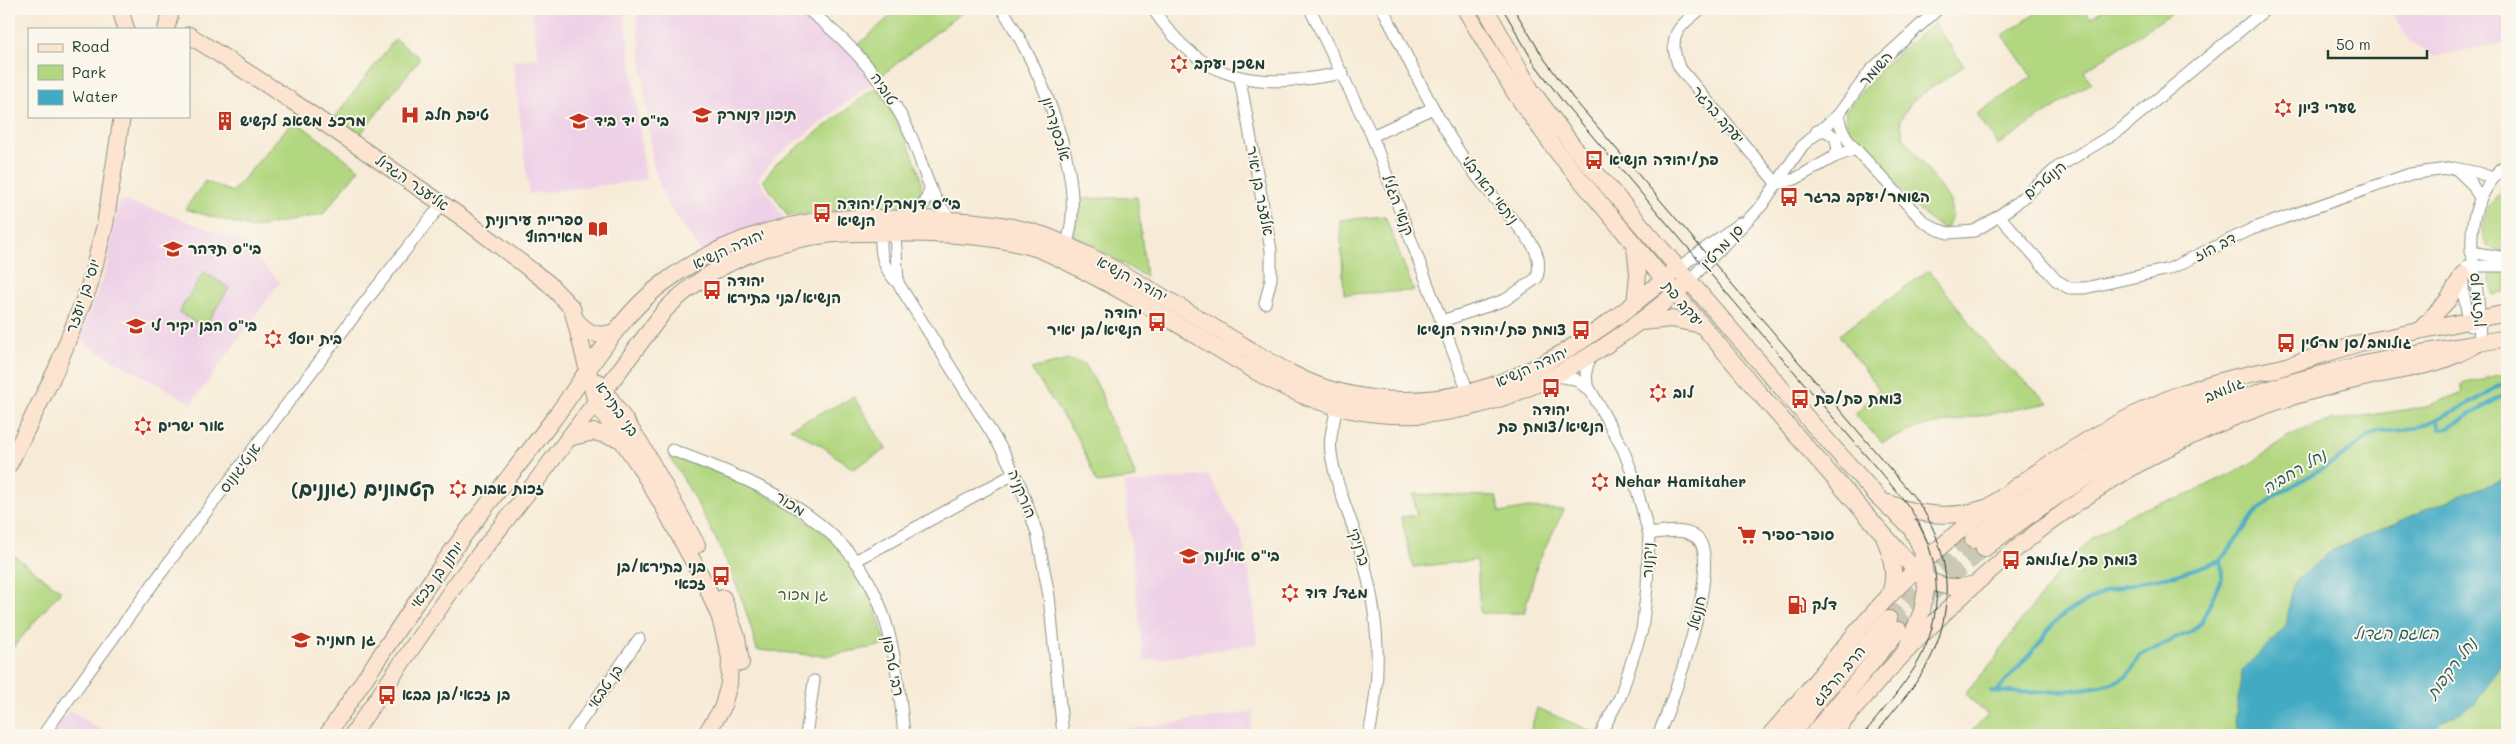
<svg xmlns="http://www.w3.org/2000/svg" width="2516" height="744" font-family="Mali,'Playpen Sans Hebrew',sans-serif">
<rect width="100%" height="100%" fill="#fbf7ec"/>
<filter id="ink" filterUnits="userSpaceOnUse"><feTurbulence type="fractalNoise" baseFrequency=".02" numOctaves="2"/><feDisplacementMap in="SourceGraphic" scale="10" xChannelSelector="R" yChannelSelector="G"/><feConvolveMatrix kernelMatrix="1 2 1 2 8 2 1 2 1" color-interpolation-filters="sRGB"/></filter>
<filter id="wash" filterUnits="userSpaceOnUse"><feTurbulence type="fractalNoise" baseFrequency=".0096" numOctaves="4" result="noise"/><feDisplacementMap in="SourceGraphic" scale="20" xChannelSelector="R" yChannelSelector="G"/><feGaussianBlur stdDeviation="1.12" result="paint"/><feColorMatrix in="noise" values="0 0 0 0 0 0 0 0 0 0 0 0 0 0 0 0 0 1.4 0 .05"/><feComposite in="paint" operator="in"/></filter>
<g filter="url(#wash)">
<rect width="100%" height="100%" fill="#f7ebd7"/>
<g fill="#eed0e7">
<path d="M 532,9 L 624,9 L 646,180 L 529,194 L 513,61 L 538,58 Z"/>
<path d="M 636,9 L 797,9 L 839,38 L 876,79 L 774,159 L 758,178 L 784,218 L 701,252 L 666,202 L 653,166 Z"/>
<path d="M 2389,9 L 2507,9 L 2507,42 L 2434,56 L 2411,43 Z"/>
<path d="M 119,200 L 159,211 L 249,244 L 256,258 L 280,282 L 192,403 L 94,349 L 80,337 L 106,270 Z"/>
<path d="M 1208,475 L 1240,531 L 1251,581 L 1257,644 L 1144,661 L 1124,484 Z"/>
<path d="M 70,710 L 109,735 L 49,735 Z"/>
<path d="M 1253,712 L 1250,735 L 1086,735 Z"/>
</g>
<g fill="#b2d780" stroke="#688a5a">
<path d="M 898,9 L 966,9 L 882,75 L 857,46 Z"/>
<path d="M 2043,9 L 2083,9 L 2090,18 L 2104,9 L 2178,9 L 2084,71 L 2091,83 L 1998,145 L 1977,114 L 2032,77 L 2003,35 Z"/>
<path d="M 1934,23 L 1964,66 L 1912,101 L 1900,120 L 1904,138 L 1950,201 L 1952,216 L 1946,230 L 1929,220 L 1853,138 L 1847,124 L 1845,111 L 1885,64 Z"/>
<path d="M 395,39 L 420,58 L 359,136 L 335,117 Z"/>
<path d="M 877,86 C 888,105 926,171 921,191 C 919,200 911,207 903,209 C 889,213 871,210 857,210 C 834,211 811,213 788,216 L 763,180 L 776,164 Z"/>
<path d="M 294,120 L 359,169 L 323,214 L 252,228 L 185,209 L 205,181 L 232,192 Z"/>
<path d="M 2507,184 L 2507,253 L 2489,247 C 2470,225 2494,201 2507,184 Z"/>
<path d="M 1137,197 L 1146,277 L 1073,235 L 1079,199 Z"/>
<path d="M 1385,216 L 1414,291 L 1344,294 L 1340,220 Z"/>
<path d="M 1929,270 L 1994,354 L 2049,403 L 1920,427 L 1882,442 L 1855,415 L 1879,389 L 1839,335 Z"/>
<path d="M 2490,271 L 2507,271 L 2507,292 L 2493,295 Z"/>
<path d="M 204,272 L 229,288 L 204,328 L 179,312 Z"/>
<path d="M 1069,360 L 1085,364 L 1100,390 L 1110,420 L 1126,450 L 1136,478 L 1097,483 L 1079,440 L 1031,369 Z"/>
<path d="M 2504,374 L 2507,375 L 2507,735 L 1968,735 L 1988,715 L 1965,694 L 1995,659 L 2016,627 L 2066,564 L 2093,538 L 2124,517 L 2156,504 L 2180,498 L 2249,465 L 2287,437 L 2308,428 L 2329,421 L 2425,407 L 2463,392 L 2461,384 Z"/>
<path d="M 854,397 L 886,449 L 853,469 L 822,446 L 790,428 Z"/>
<path d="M 669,455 C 728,474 790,500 836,544 C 841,549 845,556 850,562 C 868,588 879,614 886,645 L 824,656 L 757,650 C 740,580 707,517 669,455 Z"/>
<path d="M 1413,494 L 1496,496 L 1500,513 L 1528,508 L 1564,510 L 1538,562 L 1524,613 L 1480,613 L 1477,560 L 1413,567 L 1401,517 L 1417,515 Z"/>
<path d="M 9,552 L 61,591 L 9,652 Z"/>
<path d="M 1537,708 L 1596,733 L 1594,735 L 1529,735 Z"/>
</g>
<path fill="#43aac3" stroke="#31747c" d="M 2507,478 L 2507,656 L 2475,704 L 2441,723 L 2430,735 L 2237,735 L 2235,721 L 2242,670 L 2286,626 L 2293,583 L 2331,551 L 2453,498 Z"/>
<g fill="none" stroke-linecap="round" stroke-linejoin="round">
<g stroke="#43aac3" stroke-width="4">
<path d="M 2437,419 L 2440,429 L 2448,428 L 2507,393"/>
<path d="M 1991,691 C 2022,694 2100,693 2125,677 C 2134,671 2133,662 2140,655 L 2192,631 L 2201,623 L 2222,577 L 2221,560 L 2258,510 L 2278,494 L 2340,458 L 2368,437 L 2379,432 L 2416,429 L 2471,403 L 2507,381"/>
<path d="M 1996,692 L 2039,644 L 2051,626 L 2064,614 L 2106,591 L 2148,580 L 2176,575 L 2221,560"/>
</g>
</g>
</g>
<g filter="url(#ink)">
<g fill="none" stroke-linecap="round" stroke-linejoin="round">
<g stroke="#ccc8b6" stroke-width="16" stroke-dasharray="16 8" stroke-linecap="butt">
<path d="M 1889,619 L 1934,572 L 1973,540"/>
<path d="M 1899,630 L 1934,592 L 1984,549"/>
</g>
<g stroke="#8b9486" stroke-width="13">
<g id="street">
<path d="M 807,9 C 853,44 889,85 912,138 C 924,167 929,198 952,220"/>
<path d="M 1002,9 C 1038,63 1093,186 1064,250"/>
<path d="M 1153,9 C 1204,86 1259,89 1343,73"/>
<path d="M 1310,9 L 1372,136 L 1470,397"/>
<path d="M 1383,9 C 1407,56 1429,105 1458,150 C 1474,174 1493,197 1512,219 C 1528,239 1544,251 1537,278 L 1505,300 L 1442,321"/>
<path d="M 1701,9 C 1677,28 1667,36 1679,67 L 1777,184"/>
<path d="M 1240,79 L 1271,250 L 1271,279 L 1265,303"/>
<path d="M 1838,115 L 1841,127 L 1849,142 L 1923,221 L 1936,229 L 1948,233 L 1974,231 L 1988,223 L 2013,206 L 2058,167 L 2120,130 L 2266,9"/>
<path d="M 1817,131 L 1826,131 L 1835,137 L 1838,149 L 1834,157"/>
<path d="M 1372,136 L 1433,108"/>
<path d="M 2456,169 L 2471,183 L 2480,198"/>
<path d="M 1777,184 L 1795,179 L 1834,157 L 1856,149"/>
<path d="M 1999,216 L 2056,280 L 2069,288 L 2085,288 L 2169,269 L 2252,229 L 2410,174 L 2454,168 L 2479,173 L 2492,178"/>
<path d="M 906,218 L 925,203 L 930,189"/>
<path d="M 885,226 C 876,245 883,270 898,283 L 1003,451 L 1020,485 L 1037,533 L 1049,596 L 1063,735"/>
<path d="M 893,228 L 895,234 L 898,283"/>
<path d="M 2470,252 L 2507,258"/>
<path d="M 2467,266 L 2507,266"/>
<path d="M 1677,269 L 1740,223"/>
<path d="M 2463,275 L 2463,291 L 2470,326"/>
<path d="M 1688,282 L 1762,205 L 1803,145 L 1838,115 L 1871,70 L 1938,9"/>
<path d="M 2479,343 C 2485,272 2445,223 2507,163"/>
<path d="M 1590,357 L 1586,371 L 1587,384 L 1623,449 L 1632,472 L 1649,534 L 1647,587 L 1642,630 L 1620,697 L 1600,735"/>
<path d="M 1556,376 L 1575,379 L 1589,390"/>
<path d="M 1337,400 C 1337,419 1328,432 1331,453 C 1335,482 1347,509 1356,536 C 1378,604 1384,665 1369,735"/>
<path d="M 672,450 C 745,478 827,508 868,580 C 894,625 899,685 904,735"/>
<path d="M 1649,534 C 1664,532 1685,527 1697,538 C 1724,561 1672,705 1658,735"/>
<path d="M 855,561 L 1014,474"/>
<path d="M 43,735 C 172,556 304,378 441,205"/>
<path d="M 571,735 L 639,639"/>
<path d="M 806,735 L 814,681"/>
</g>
</g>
<g stroke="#8b9486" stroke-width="18">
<g id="secondary">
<path d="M 123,9 L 122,15 L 126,29"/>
<path d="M 1465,9 L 1515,93 L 1558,153 L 1759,393 L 1915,570 C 1933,586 1952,591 1975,584"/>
<path d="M 1486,9 L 1531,90 L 1573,146 L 1815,427 L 1878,497 L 1911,528 L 1922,550 L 1926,589 L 1922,611 L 1906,650"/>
<path d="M 166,29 L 170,16 L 169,9"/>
<path d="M 189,35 L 292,101 L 460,216 L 548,283 L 572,308 L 596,403 L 638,464 L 663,506 L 706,585 L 720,618 L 730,658 L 729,684 L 722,709 L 705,735"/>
<path d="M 1635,304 L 1638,274 L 1635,246"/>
<path d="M 576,320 C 587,333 598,338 614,332"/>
<path d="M 1641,322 L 1671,319 L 1701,325"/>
<path d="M 2421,329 L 2448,300 L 2463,274"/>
<path d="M 2270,371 L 2360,343 L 2507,313"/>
<path d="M 599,382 L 641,444 L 697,545"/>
<path d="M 568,438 L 594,432 L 621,439"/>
<path d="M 9,465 L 56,370 L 89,287 L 105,225 L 122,116"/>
<path d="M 1889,503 C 1919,516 1954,519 1985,508"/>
<path d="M 1885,539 C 1892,557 1898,579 1888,597"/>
<path d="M 1973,540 C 2049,477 2132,428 2224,390"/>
<path d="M 1984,549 C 2082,473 2196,405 2318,375 C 2380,359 2444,349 2507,338"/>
<path d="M 723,598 L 737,637 L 741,663"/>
<path d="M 327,735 C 363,682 398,628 435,575 C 472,522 513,473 552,421 C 587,375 615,320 662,284 C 725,236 803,215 882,218 C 934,220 990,218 1040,234 C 1062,241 1081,252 1101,262 C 1151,288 1198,318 1246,347 C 1274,364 1304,383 1336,391 C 1473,427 1578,351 1677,269"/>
<path d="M 352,735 L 456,584 L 528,492 L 665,310 C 718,256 794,231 870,233 C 925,234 985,232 1038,249 C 1059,257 1079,268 1099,279 C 1157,309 1211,346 1269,379 C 1421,464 1570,386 1688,282"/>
<path d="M 1770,735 C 1810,690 1846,641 1888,597 C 1965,517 2074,438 2177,395 C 2210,382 2245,375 2279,368"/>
<path d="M 1791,735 L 1825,692 L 1889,619"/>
<path d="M 1812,735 L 1899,630"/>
<path d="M 1832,735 C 1946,597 2085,471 2256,409 C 2293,395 2333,385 2372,376 C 2414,367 2441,366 2479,343"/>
</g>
</g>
<use href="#street" stroke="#fff" stroke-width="11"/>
<use href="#secondary" stroke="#fde4d0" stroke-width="16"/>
<g stroke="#1f3d34" stroke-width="1">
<path d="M 1503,9 L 1534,63 L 1564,103 L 1903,499 C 1940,546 1948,609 1918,662 C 1903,688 1881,712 1863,735"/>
<path d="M 1514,9 L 1543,57 L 1572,97 L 1910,492 C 1951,541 1958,609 1927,665 C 1913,690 1892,712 1875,735"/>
</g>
</g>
</g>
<defs>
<g id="synagogue-bare" transform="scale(1.5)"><path d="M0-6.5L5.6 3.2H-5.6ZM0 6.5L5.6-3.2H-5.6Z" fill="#c8321e" stroke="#fbf7ec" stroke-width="2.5" paint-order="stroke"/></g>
<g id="hospital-bare" transform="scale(1.5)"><path d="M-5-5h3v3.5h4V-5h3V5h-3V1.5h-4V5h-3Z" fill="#c8321e" stroke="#fbf7ec" stroke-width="2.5" paint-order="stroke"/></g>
<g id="school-bare" transform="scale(1.5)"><path d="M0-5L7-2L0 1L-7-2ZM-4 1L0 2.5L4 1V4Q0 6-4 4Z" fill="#c8321e" stroke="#fbf7ec" stroke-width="2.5" paint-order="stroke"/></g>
<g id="building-bare" transform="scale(1.5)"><path d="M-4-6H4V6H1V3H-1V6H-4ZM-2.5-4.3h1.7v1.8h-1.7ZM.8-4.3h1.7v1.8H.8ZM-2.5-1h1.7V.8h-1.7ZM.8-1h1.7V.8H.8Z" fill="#c8321e" stroke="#fbf7ec" stroke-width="2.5" paint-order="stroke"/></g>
<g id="bus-bare" transform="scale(1.5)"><path d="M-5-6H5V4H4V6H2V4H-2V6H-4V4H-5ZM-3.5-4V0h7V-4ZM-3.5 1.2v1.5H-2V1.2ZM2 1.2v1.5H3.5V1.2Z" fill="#c8321e" stroke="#fbf7ec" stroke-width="2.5" paint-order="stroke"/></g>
<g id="library-bare" transform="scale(1.5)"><path d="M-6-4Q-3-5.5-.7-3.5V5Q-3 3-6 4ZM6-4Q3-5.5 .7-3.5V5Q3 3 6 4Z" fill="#c8321e" stroke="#fbf7ec" stroke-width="2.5" paint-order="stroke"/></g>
<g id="supermarket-bare" transform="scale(1.5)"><path d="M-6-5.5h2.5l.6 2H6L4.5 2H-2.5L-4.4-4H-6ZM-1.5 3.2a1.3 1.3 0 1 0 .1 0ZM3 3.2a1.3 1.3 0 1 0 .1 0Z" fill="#c8321e" stroke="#fbf7ec" stroke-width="2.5" paint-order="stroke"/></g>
<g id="fuel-bare" transform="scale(1.5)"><path d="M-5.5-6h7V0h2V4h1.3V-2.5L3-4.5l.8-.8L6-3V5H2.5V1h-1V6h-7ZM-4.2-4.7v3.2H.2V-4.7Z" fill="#c8321e" stroke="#fbf7ec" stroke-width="2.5" paint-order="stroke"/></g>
</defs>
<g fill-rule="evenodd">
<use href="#synagogue-bare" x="1179" y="64"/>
<use href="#synagogue-bare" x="2283" y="108"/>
<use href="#hospital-bare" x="410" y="115"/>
<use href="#school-bare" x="702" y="115"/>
<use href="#building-bare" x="225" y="121"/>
<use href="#school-bare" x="579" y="121"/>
<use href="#bus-bare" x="1594" y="160"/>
<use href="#bus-bare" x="1789" y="197"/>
<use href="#bus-bare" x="822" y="213"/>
<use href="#library-bare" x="598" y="229"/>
<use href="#school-bare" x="173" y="249"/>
<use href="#bus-bare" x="712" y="290"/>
<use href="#bus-bare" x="1157" y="322"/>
<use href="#school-bare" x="136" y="326"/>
<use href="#bus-bare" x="1581" y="330"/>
<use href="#synagogue-bare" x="273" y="339"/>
<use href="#bus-bare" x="2286" y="343"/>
<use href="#bus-bare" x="1551" y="388"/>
<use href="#synagogue-bare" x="1658" y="393"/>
<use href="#bus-bare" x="1800" y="399"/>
<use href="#synagogue-bare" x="143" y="426"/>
<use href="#synagogue-bare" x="1600" y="482"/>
<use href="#synagogue-bare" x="458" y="489"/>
<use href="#supermarket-bare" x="1747" y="535"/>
<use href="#school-bare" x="1189" y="556"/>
<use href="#bus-bare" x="2011" y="560"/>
<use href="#bus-bare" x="721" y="576"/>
<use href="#synagogue-bare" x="1290" y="593"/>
<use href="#fuel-bare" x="1797" y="605"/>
<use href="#school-bare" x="301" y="640"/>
<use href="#bus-bare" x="387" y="695"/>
</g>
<g text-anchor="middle" stroke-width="4" stroke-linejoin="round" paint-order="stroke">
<g font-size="15" font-weight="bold" fill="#1f3d34" stroke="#fbf7ec" text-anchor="start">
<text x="1194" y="69">משכן יעקב</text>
<text x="2298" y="113">שערי ציון</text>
<text x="425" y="120">טיפת חלב</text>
<text x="717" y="120">תיכון דנמרק</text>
<text x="240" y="126">מרכז משאב לקשיש</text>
<text x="594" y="126">בי"ס יד ביד</text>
<text x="1609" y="165">פת/יהודה הנשיא</text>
<text x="1804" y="202">השומר/יעקב ברגר</text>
<text x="837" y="209">בי״ס דנמרק/יהודה<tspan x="837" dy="17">הנשיא</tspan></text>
<text x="583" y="225" text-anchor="end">ספרייה עירונית<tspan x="583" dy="17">מאירהוף</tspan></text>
<text x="188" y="254">בי"ס תדהר</text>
<text x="727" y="286">יהודה<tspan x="727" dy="17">הנשיא/בני בתירא</tspan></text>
<text x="1142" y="318" text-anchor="end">יהודה<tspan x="1142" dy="17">הנשיא/בן יאיר</tspan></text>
<text x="151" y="331">בי"ס הבן יקיר לי</text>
<text x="1566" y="335" text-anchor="end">צומת פת/יהודה הנשיא</text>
<text x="288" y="344">בית יוסף</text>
<text x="2301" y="348">גולומב/סן מרטין</text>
<text x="1673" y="398">לוב</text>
<text x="1815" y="404">צומת פת/פת</text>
<text x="1551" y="415" text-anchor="middle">יהודה<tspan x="1551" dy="17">הנשיא/צומת פת</tspan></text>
<text x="158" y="431">אור ישרים</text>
<text x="1615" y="487">Nehar Hamitaher</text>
<text x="473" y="494">זכות אבות</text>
<text x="1762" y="540">סופר-ספיר</text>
<text x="1204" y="561">בי"ס אילנות</text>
<text x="2026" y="565">צומת פת/גולומב</text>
<text x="706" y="572" text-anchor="end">בני בתירא/בן<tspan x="706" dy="17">זכאי</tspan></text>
<text x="1305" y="598">מגדל דוד</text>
<text x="1812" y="610">דלק</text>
<text x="316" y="645">גן חמניה</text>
<text x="402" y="700">בן זכאי/בן בבא</text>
</g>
<g font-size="15" fill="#1f3d34" stroke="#fbf7ec">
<text transform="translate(1876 69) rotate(-48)" y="5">השומר</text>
<text transform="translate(884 89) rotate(56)" y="5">טוביה</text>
<text transform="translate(1718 115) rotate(49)" y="5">יעקב ברגר</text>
<text transform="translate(1056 129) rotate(73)" y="5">אלכסנדריון</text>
<text transform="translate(2045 180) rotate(-39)" y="5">הנוטרים</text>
<text transform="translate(412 183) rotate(35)" y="5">אליעזר הגדול</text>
<text transform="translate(1490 190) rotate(52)" y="5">ניתאי הארבלי</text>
<text transform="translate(1260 191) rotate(79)" y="5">אלעזר בן יאיר</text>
<text transform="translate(1398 205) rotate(69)" y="5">קנאי הגליל</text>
<text transform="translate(1722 247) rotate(-47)" y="5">סן מרטין</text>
<text transform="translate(2215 247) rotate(-27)" y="5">דב הוז</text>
<text transform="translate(729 249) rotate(-24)" y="5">יהודה הנשיא</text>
<text transform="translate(1132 279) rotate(29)" y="5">יהודה הנשיא</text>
<text transform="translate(83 296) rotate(-71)" y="5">יוסי בן יועזר</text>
<text transform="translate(2476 300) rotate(-95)" y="5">סן מרטין</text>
<text transform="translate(1683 304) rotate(50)" y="5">יעקב פת</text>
<text transform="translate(1532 367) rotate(-24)" y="5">יהודה הנשיא</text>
<text transform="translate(2224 390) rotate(-23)" y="5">גולומב</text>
<text transform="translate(617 409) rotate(55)" y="5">בני בתירא</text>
<text transform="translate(240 468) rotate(-53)" y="5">אנטיגונוס</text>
<text transform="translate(1022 494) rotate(68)" y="5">הורקניה</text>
<text transform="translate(790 504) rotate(33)" y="5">מכור</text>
<text transform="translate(1359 547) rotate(72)" y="5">ברניקי</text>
<text transform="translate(1648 560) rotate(-88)" y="5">ניקנור</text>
<text transform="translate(437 575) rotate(-54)" y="5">יוחנן בן זכאי</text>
<text transform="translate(1697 613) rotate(-76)" y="5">חננאל</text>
<text transform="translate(893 666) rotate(79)" y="5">רבי טרפון</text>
<text transform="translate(1839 676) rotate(-50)" y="5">הרב הרצוג</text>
<text transform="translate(605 687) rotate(-55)" y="5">בן טבאי</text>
</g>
<g font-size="15" fill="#3c5c43" stroke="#fbf7ec">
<text x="803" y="600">גן מכור</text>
</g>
<g font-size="16" font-style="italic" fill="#2a5e5f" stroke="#fbf7ec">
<text transform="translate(2294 471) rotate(-31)" y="6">נחל רחביה</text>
<text x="2396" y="639">האגם הגדול</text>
<text transform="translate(2451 668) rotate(-53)" y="6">נחל רקפות</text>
</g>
<g font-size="20" font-weight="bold" fill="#1f3d34" stroke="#fbf7ec">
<text x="363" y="496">קטמונים (גוננים)</text>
</g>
</g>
<rect width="2516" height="744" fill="none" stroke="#fbf7ec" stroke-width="30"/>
<rect x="28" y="28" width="162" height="90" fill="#fbf7ec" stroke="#a3ada2"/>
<rect x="38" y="44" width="25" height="8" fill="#fde4d0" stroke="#a3ada2"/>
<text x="72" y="52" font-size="15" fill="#1f3d34">Road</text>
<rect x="38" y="65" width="25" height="15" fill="#b2d780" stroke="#a3ada2"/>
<text x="72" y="78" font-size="15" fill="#1f3d34">Park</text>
<rect x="38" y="90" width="25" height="15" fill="#43aac3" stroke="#a3ada2"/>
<text x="72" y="102" font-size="15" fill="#1f3d34">Water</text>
<path d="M2328 50v8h99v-8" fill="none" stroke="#1f3d34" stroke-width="2.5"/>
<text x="2336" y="50" font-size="15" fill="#1f3d34" stroke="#fbf7ec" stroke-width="4" paint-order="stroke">50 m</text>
</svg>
